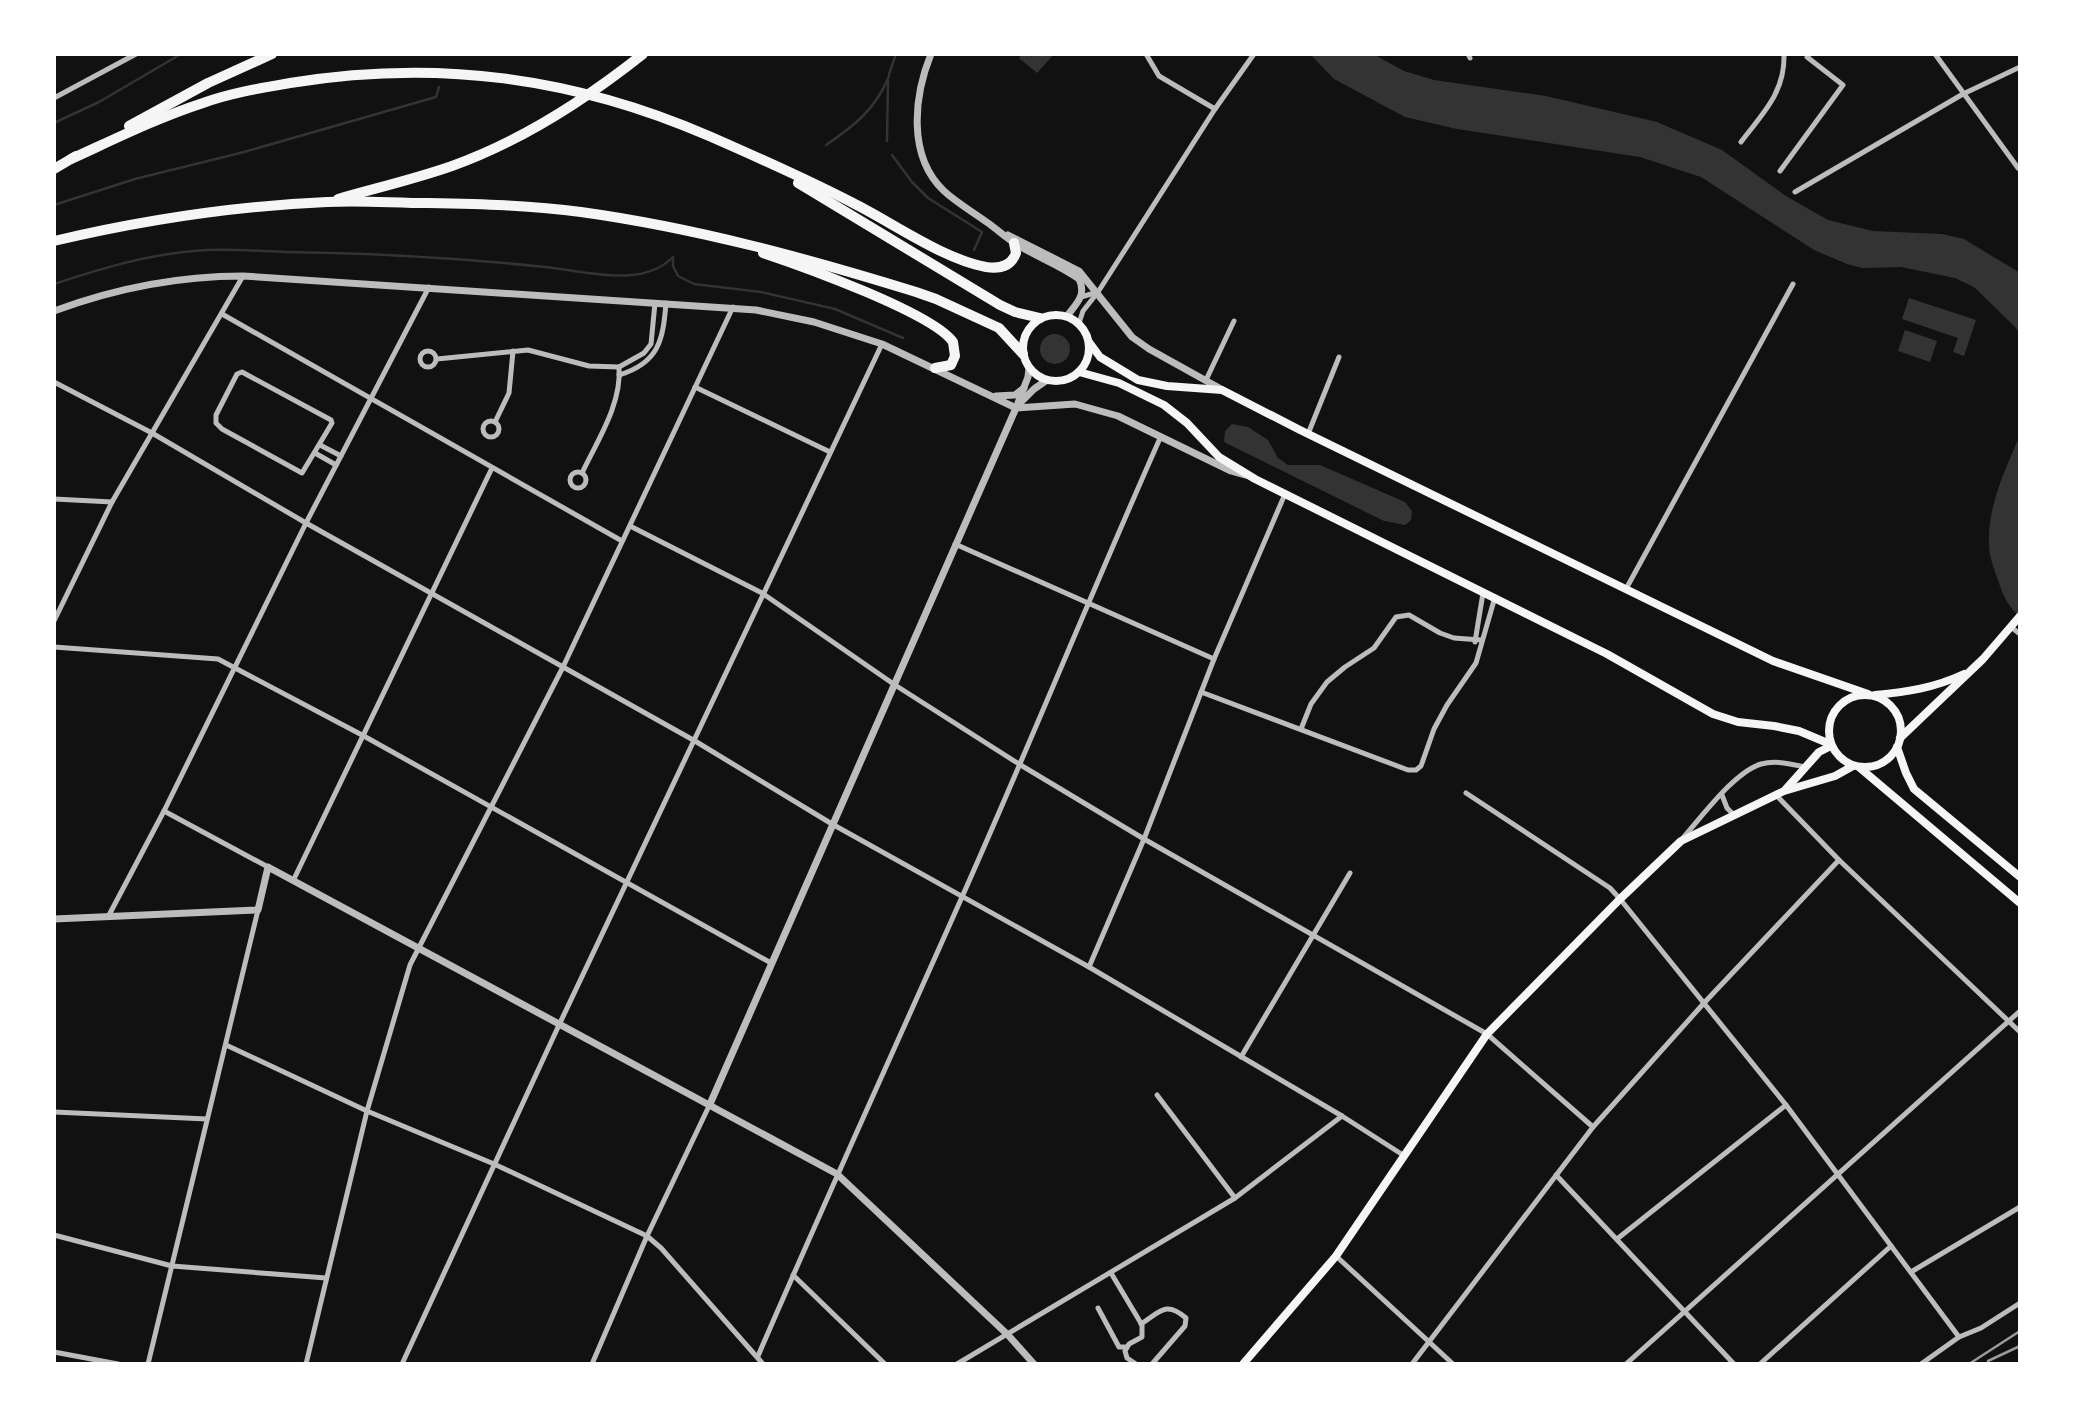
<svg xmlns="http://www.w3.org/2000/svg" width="2074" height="1418" font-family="'IBM Plex Sans',sans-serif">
<rect width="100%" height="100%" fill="#111"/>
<g fill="#333">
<path d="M 1022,54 L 1054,54 L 1037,73 L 1019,58 Z"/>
<path d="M 1310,54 L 1373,54 L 1404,71 L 1434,80 L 1546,96 L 1657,122 L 1722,150 L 1786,196 L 1828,220 L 1873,231 L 1942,234 L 1964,239 L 2020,273 L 2020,334 L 2015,327 L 1974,287 L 1955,278 L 1901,267 L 1862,268 L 1847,264 L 1814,250 L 1701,177 L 1640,157 L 1457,129 L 1405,117 L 1334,79 Z"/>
<path d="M 1909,298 L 1976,320 L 1964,356 L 1953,352 L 1958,338 L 1902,319 Z"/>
<path d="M 1905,330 L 1937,341 L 1930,362 L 1898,351 Z"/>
<circle cx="1055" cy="349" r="15"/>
<path d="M 1232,424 L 1248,427 L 1268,440 L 1278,458 L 1288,465 L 1320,465 L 1405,502 L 1412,511 L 1411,520 L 1405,525 L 1384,521 L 1226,443 L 1224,441 L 1225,431 Z"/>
<path d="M 2020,435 L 2020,617 C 2008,606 2003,596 1998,580 C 1994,569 1989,556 1989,544 C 1987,507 2006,468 2020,435 Z"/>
</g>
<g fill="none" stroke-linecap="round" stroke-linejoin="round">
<g stroke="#333" stroke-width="2.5">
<path d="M 889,74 L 896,54"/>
<path d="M 54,123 L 99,102 L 181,54"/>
<path d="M 887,141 L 888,81"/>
<path d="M 826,145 C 854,126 876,109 889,76"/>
<path d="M 892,155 L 912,182 L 928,198 L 982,232 L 974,250"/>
<path d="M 54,205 L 135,179 L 244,152 L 436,97 L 439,87"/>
<path d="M 673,257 L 673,266 L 678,276 L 694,284 L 761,292 L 835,309 L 903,338"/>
<path d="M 54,284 C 100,269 145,255 194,251 C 224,248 255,251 285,252 C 371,253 459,258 545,267 C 585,271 642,289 673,257"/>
</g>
<g stroke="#bcbcbc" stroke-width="5">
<path d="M 1146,54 L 1159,76 L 1215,109"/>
<path d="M 1468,54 L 1470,58"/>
<path d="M 1935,54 L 2018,168"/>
<path d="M 54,98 L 136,54"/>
<path d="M 1741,142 C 1763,113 1785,93 1784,54"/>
<path d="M 1780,171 L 1843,85 L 1807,57 L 1809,54"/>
<path d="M 1795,192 L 1963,94 L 2020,67"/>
<path d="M 1081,297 L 1098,292"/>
<path d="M 222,314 L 622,541"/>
<path d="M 1079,323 L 1083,311 L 1098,292 L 1215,109 L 1254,54"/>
<circle cx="428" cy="359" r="8"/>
<path d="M 437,359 L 528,350 L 589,366 L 619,367 L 644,353 L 651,344 L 655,303"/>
<path d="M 242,372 L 331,420 L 332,423 L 302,473 L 222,429 L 216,423 L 216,415 L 237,374 Z"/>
<path d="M 619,375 C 659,363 663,340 666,303"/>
<path d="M 1206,380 L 1234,321"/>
<path d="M 54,382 L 152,433 L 306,523 L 695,741 L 832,824 L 1089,967 L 1342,1116 L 1403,1155"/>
<path d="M 695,387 L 830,452"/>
<circle cx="491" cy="429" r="8"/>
<path d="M 495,422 L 509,393 L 513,351"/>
<path d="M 1308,434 L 1339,357"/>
<path d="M 320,445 L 341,456"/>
<path d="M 315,453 L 336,465"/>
<circle cx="578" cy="480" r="8"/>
<path d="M 582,473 C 597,441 622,404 619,367"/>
<path d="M 54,499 L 112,502"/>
<path d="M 630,526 L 762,593 L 895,685 L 1019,764 L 1144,839 L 1487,1034 L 1593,1127"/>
<path d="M 955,544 L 1214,659"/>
<path d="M 1626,589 L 1793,284"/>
<path d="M 54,621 L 112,502 L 243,276"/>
<path d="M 2011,627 L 2020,634"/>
<path d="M 1475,642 L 1483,593"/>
<path d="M 54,647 L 218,659 L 362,735 L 771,963"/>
<path d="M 1201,692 L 1408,770 L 1416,770 L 1421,766 L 1434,729 L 1447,705 L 1476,663 L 1495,597"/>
<path d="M 1301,729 L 1311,704 L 1327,682 L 1345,667 L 1374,648 L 1396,617 L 1409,615 L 1440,633 L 1454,638 L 1481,640"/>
<path d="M 1466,793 L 1610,888 L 1620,899 L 1786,1105 L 1959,1337"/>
<path d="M 1722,795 L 1727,808 L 1734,815"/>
<path d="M 1776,795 L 1839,860 L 2020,1032"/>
<path d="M 164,811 L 268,867"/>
<path d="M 1682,839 C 1701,818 1734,772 1761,764 C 1776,760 1791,764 1805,767"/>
<path d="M 293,881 L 492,468"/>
<path d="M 108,917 L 164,811 L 306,523 L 429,287"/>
<path d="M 1089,967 L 1144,839 L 1214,659 L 1285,494"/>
<path d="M 226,1045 L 367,1111 L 494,1164 L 647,1236 L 661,1248 L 763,1364"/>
<path d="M 1241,1057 L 1350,873"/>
<path d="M 1157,1095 L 1235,1198"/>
<path d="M 54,1112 L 207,1119"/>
<path d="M 1556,1175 L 1734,1364"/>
<path d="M 54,1235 L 172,1266 L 326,1278"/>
<path d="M 1617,1239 L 1786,1105"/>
<path d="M 1336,1256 L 1453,1364"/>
<path d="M 1911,1272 L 2020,1207"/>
<path d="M 1111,1273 L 1142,1325 L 1142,1337 L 1129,1344 L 1125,1351 L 1127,1358 L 1136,1364"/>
<path d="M 793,1275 L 885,1364"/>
<path d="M 1098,1308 L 1119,1347 L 1126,1347"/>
<path d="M 1141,1324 C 1161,1311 1166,1301 1186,1318 L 1185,1326 L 1152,1364"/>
<path d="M 54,1352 L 118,1364"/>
<path d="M 758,1356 C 824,1203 894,1050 962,897 C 1030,744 1093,589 1161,436"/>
<path d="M 148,1364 L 258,910"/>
<path d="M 306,1364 L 367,1111 L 410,965 L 563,667 L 733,307"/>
<path d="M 402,1364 L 559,1025 L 882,344"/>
<path d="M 592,1364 L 647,1236 L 710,1104"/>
<path d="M 957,1364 L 1235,1198 L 1342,1116"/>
<path d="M 1412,1364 L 1593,1127 L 1704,1003 L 1839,860"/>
<path d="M 1626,1364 L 2020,1011"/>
<path d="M 1760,1364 L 1891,1246"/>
<path d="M 1921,1364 L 1959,1337 L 1981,1328 L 2020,1303"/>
</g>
<g stroke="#bcbcbc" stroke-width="7">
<path d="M 931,54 C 914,96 907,156 944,191 C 957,203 973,212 988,223 C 998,230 1007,239 1018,245 C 1037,257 1060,265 1079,279 C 1087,295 1076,304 1067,316"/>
<path d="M 1008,235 L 1079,271 L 1132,337 L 1149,349 L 1221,389"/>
<path d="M 54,311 C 116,288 177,276 243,276 L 756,310 L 814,322 L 882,344 L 1016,408 L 1075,404 L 1118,416 L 1231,471 L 1245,475"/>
<path d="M 996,396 L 1015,395 L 1024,388"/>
<path d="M 1021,402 L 1034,389 L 1047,380"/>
<path d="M 54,919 L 258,910 L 268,867 L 837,1174 L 1008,1335 L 1034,1364"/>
<path d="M 710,1104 L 1016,408 L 1028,377 L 1029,368"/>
</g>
<g stroke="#f5f5f5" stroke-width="8">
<circle cx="1056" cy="348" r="33"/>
<path d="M 1089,342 L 1100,357 L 1138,380 L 1167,386 L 1222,390 L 1300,430 L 1773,661 L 1868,694"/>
<path d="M 1079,372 L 1119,383 L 1164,405 L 1187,423 L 1219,457 L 1255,479 L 1607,654 L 1713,714 L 1738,722 L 1774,726 L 1799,731 L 1830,744"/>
<circle cx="1865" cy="731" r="36"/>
<path d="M 1875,695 C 1907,692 1934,688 1964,674"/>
<path d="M 1900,738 L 1983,659 L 2020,616"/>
<path d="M 1897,747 L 1906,773 L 1914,789 L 2020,877"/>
<path d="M 1860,768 L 2020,903"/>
<path d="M 1786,789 L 1819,752 L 1831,746"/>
<path d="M 1243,1364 L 1336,1256 L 1487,1034 L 1620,899 L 1681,841 L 1784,791 L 1835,776 L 1853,766"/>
</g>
<g stroke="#f5f5f5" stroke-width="10">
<path d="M 129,126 L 208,83 L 272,54"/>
<path d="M 71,159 C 115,139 157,118 203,103 C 231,93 261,88 290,83 C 437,59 573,77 709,136 C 757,157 806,179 853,203 C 893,223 943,259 986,267 C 999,269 1011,267 1016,253 L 1014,243"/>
<path d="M 54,169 L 76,156"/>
<path d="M 798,183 L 1000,305 L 1015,312 L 1040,318"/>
<path d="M 338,199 C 376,188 415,179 452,166 C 522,141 585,100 643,54"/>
<path d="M 54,241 C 143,220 235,206 327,202 C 360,200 394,203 428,203 C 479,204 530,205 581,212 C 696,228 806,258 916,292 L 936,299 L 999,328 L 1023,354"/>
<path d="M 763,253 C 802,266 933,313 953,342 L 955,356 L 951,365 L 935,368"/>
</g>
<g stroke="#9a9a9a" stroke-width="2.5">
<path d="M 1988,1361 L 2020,1346"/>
<path d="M 1969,1364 L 2020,1331"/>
</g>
</g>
<rect width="2074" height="1418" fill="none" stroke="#ffffff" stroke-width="112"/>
</svg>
